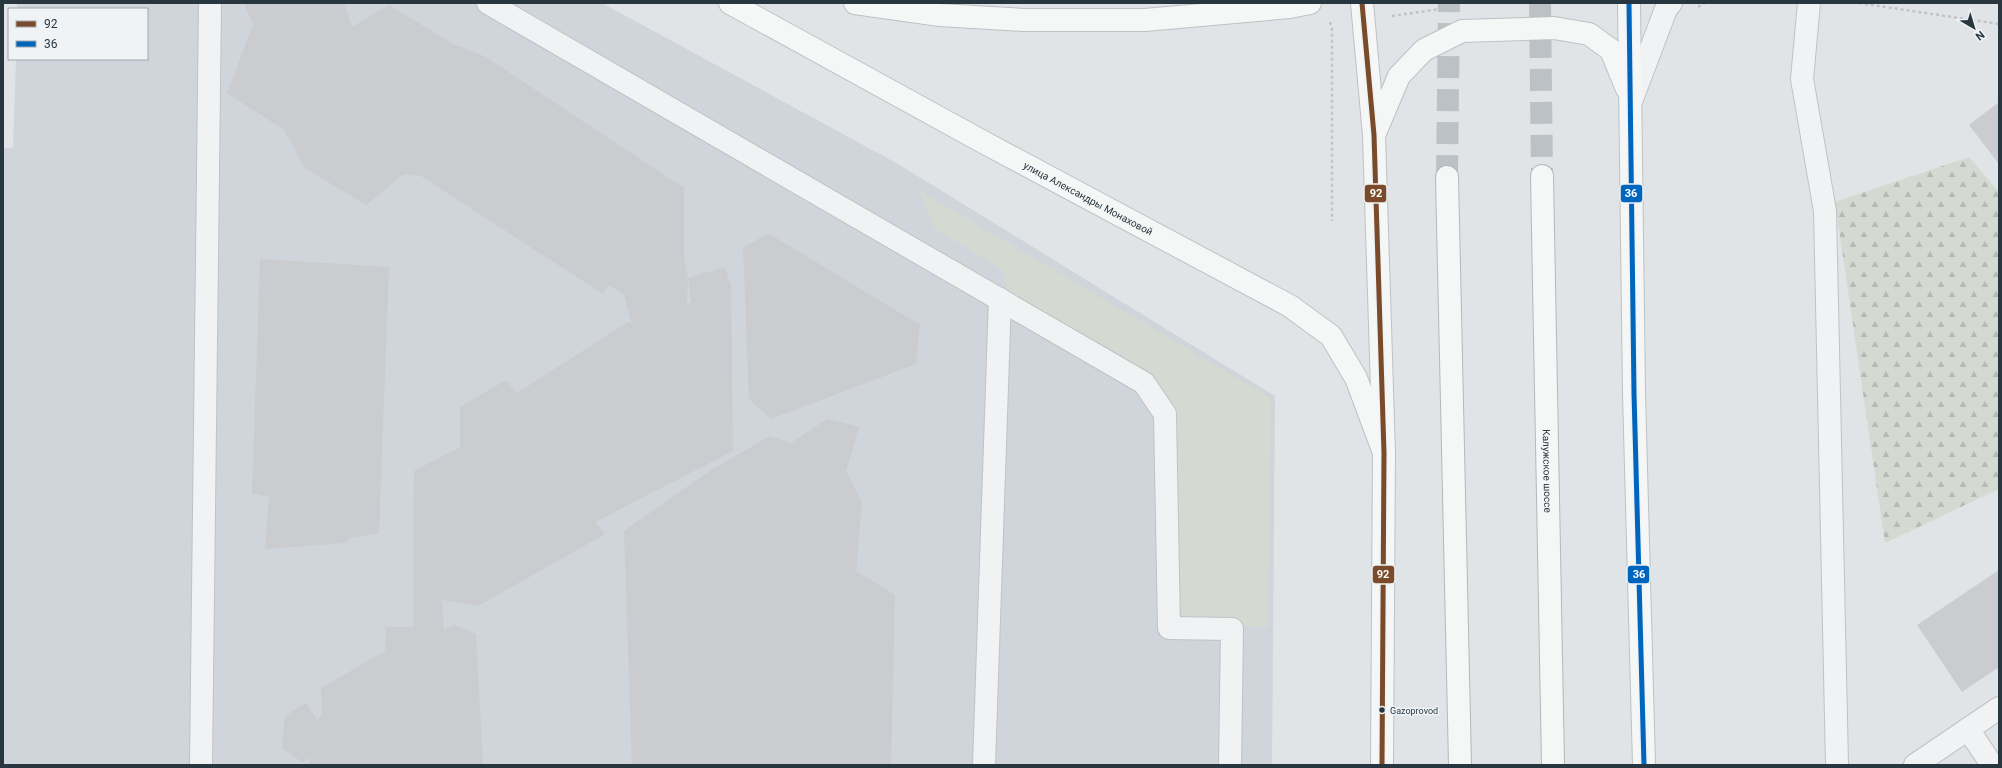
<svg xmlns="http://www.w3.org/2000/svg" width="2002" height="768" font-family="Roboto,sans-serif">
<defs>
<pattern id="forest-firs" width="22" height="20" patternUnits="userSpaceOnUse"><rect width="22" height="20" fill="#d4dad2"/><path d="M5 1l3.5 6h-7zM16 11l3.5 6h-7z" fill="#b6bcb5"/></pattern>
</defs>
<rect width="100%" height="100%" fill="#e1e4e7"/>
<path fill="#cfd5da" d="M 17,3 L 602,3 L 898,164 L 1275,396 L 1272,765 L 8,765 L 3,763 L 3,148 L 13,148 L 16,59 L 147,59 L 147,9 L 17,9 Z"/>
<path fill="#d4dad2" d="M 920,191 L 1271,398 L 1268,627 L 1175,624 L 1168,411 L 1007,298 L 1004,271 L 934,228 Z"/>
<path fill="url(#forest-firs)" d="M 1969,157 L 1999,192 L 1999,489 L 1885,543 L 1835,202 Z"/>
<g fill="#cacccf">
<path d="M 244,3 L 344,3 L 352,27 L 389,5 L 453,44 L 484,56 L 684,188 L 684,258 L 688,278 L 687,303 L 680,307 L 691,302 L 688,278 L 725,267 L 731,286 L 733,451 L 595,522 L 605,534 L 478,606 L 442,600 L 444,630 L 454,625 L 476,634 L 483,765 L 309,765 L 311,758 L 302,762 L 282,748 L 285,716 L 306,703 L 317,720 L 322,716 L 321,688 L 385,651 L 386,627 L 413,627 L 414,471 L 460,447 L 460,407 L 506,380 L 517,393 L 628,322 L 632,324 L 624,295 L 609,285 L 603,294 L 421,176 L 404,174 L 366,205 L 305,168 L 284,130 L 227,93 L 253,25 Z"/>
<path d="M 1999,102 L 1999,164 L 1969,125 Z"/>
<path d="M 768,233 L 920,325 L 916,364 L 771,419 L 749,399 L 743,248 Z"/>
<path d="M 260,259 L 389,267 L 379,533 L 351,538 L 345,543 L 265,549 L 269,497 L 252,493 Z"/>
<path d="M 827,419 L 859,427 L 846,471 L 862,503 L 856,571 L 895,595 L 891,765 L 632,765 L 624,531 L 711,470 L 770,436 L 791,443 Z"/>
<path d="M 1999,570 L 1999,667 L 1962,692 L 1917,625 Z"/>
</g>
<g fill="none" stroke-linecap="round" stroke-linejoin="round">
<g stroke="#bcc1c6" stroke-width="22" stroke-dasharray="22 11" stroke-linecap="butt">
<path d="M 1540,3 L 1542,176"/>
<path d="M 1447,177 L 1449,3"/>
</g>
<g stroke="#bfc2c5" stroke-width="24">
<g id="minor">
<path d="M 488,3 L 1144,383 L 1165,414 L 1169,628 L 1232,629 L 1230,765"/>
<path d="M 1809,3 L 1802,79 L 1825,211 L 1837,765"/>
<path d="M 1632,99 L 1666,9 L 1671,3"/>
<path d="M 1968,729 L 1992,765"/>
<path d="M 201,765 L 210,3"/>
<path d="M 984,765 L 1000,299"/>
<path d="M 1915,765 L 1999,708"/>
</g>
</g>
<g stroke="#bec1c4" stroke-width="24">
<g id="major">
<path id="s1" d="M 730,3 L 985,143 L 1290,306 L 1331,336 L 1356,378 L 1384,453"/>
<path d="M 855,3 L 940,15 L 1024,20 L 1145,20 L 1290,7 L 1310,3"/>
<path d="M 1362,3 L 1374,135 L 1384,453 L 1382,765"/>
<path d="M 1629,3 L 1634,393 L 1644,765"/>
<path d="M 1375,133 L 1399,76 L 1424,50 L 1462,31 L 1554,28 L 1589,34 L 1611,50 L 1627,89"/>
</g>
</g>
<g stroke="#b4b8bb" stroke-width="24">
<g id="highway">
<path id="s2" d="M 1542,176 L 1553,765"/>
<path d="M 1447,177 L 1460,765"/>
</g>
</g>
<g stroke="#c0c4c7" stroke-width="2.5" stroke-dasharray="3 3" stroke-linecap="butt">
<path d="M 1859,3 L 1999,24"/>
<path d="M 1698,7 L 1705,3"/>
<path d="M 1392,16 L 1440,9"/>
<path d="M 1330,22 L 1332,29 L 1332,221"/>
</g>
<use href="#minor" stroke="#f1f2f3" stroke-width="22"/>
<use href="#major" stroke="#f5f6f6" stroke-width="22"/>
<use href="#highway" stroke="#f5f6f6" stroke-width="22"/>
<g stroke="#eff3f6" stroke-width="8">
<path id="bus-1" d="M 1362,3 L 1374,135 L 1384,453 L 1382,765"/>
</g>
<g stroke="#eff3f6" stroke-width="8">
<path id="bus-2" d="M 1629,3 L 1634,393 L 1644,765"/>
</g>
<use href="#bus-1" stroke="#7a4b2a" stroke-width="5"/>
<use href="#bus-2" stroke="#0065bd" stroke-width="5"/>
</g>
<circle fill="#283640" stroke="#eff3f6" stroke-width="1.5" cx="1382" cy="710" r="3.5"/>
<g text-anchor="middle" stroke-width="3" stroke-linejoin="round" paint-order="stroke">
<g font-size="9" fill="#283640" stroke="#eff3f6" text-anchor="start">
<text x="1390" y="714">Gazoprovod</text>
</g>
<g font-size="10" fill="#283640" stroke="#eff3f6">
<text dy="4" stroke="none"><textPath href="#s1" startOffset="408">улица Александры Монаховой</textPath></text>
<text dy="4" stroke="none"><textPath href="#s2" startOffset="295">Калужское шоссе</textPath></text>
</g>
</g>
<g stroke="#eff3f6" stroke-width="1.5">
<rect x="1364" y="184" width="23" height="19" rx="4" fill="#7a4b2a"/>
<rect x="1620" y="184" width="23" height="19" rx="4" fill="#0065bd"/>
<rect x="1372" y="565" width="23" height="19" rx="4" fill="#7a4b2a"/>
<rect x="1627" y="565" width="23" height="19" rx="4" fill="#0065bd"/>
</g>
<g font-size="11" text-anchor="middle" font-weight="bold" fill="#fff">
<text x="1376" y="197">92</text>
<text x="1631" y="197">36</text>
<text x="1383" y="578">92</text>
<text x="1639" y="578">36</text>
</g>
<rect width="2002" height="768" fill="none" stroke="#283640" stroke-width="8"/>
<rect x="8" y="8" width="140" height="52" fill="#eff3f6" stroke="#9fa7ad"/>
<rect x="16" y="21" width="20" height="6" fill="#7a4b2a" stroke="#9fa7ad"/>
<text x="44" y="28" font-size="12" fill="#283640">92</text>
<rect x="16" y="41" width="20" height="6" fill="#0065bd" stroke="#9fa7ad"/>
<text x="44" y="48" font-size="12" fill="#283640">36</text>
<g transform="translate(1974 28) rotate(142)" stroke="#eff3f6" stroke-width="3" paint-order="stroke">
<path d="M0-3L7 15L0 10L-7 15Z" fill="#283640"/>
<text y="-6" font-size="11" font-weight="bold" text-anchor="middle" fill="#283640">N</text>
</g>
</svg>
